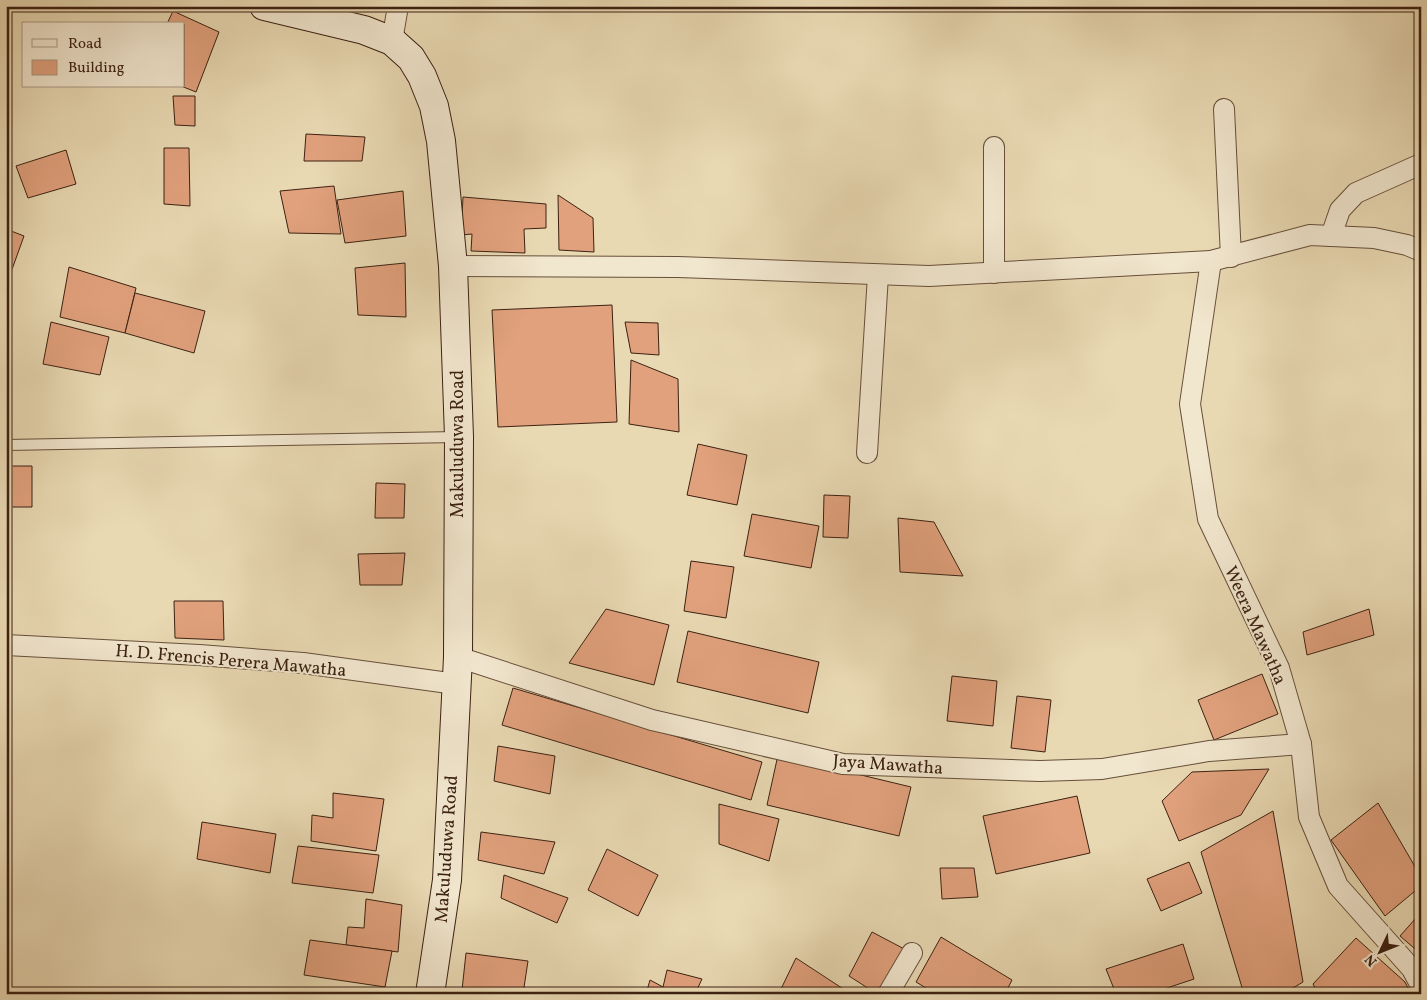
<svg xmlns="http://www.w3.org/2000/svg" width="1427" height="1000" font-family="Vollkorn,serif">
<rect width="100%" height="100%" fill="#e9d9b3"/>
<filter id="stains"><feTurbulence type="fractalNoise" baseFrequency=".004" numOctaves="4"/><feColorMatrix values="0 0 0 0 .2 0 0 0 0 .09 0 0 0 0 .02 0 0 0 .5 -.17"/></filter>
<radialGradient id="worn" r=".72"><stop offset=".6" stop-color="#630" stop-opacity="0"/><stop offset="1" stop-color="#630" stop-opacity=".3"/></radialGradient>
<g fill="#e1a17d" stroke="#3c2112">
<path d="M 173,11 L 219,32 L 196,92 L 181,86 L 184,86 L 184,24 L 167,24 Z"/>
<path d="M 173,96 L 195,96 L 195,126 L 175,125 Z"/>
<path d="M 306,134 L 365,137 L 362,161 L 304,161 Z"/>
<path d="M 164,148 L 189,148 L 190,206 L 164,204 Z"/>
<path d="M 66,150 L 76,184 L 28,198 L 16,166 Z"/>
<path d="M 334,186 L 341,234 L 289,233 L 280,191 Z"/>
<path d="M 403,191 L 406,236 L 345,243 L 337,200 Z"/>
<path d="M 558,195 L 593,218 L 594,252 L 559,250 Z"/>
<path d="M 463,197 L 546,204 L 546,228 L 524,229 L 525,253 L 471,251 L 472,234 L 461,235 Z"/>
<path d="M 6,229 L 24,236 L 10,275 L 6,274 Z"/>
<path d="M 405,263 L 406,317 L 358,315 L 355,268 Z"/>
<path d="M 69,267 L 136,288 L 125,333 L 60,317 Z"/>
<path d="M 135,293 L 205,311 L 194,353 L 125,333 Z"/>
<path d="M 612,305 L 617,422 L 498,427 L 492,310 Z"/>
<path d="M 51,322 L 109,337 L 100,375 L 43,364 Z"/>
<path d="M 625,322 L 658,323 L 659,355 L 631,353 Z"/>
<path d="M 631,360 L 678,379 L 679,432 L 629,424 Z"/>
<path d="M 698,444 L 747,455 L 737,505 L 687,495 Z"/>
<path d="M 9,466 L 32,466 L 32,507 L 11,507 Z"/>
<path d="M 376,483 L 405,484 L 404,518 L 375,518 Z"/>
<path d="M 824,495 L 850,496 L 848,538 L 823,537 Z"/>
<path d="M 752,514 L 819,526 L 811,568 L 744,556 Z"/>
<path d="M 898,518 L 934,522 L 963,576 L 900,572 Z"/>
<path d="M 405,553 L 402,585 L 360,585 L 358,554 Z"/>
<path d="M 691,561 L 734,567 L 726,618 L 684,611 Z"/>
<path d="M 174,601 L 223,601 L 224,640 L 175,638 Z"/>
<path d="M 606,609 L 669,625 L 654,685 L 569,663 Z"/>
<path d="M 1369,609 L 1374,635 L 1307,655 L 1303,632 Z"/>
<path d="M 688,631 L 819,662 L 808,713 L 677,682 Z"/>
<path d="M 1262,674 L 1278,714 L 1214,740 L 1198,700 Z"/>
<path d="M 952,676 L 997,681 L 993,726 L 947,721 Z"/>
<path d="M 513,688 L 762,762 L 751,800 L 502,725 Z"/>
<path d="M 1017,696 L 1051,700 L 1045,752 L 1011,748 Z"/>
<path d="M 498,746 L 555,756 L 550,794 L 494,781 Z"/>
<path d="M 778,755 L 911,787 L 899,836 L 767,805 Z"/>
<path d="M 1269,769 L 1241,815 L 1179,841 L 1162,801 L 1192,772 Z"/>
<path d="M 333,793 L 384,799 L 376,851 L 311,841 L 312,815 L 333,818 Z"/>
<path d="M 1077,796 L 1090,853 L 996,874 L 983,816 Z"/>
<path d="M 1378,803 L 1421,877 L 1421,886 L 1385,916 L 1331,840 Z"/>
<path d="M 719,804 L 779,819 L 769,861 L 719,844 Z"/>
<path d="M 1273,811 L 1303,982 L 1283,994 L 1244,994 L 1201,852 Z"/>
<path d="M 202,822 L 276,834 L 270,873 L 197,859 Z"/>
<path d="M 481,832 L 555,842 L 544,874 L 478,860 Z"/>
<path d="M 298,846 L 379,855 L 373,893 L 292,883 Z"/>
<path d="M 607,849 L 658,875 L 638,916 L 588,890 Z"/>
<path d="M 1189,862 L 1202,893 L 1161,911 L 1147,879 Z"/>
<path d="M 940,868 L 974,868 L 978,897 L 942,899 Z"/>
<path d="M 504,875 L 568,898 L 557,923 L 501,898 Z"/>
<path d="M 366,899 L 402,905 L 398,952 L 346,945 L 348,927 L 364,928 Z"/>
<path d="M 1416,918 L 1421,922 L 1421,954 L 1400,936 Z"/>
<path d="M 872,932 L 912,953 L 877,994 L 849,976 Z"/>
<path d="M 941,937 L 1012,980 L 1005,994 L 936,994 L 916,982 Z"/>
<path d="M 1356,938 L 1405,982 L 1411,994 L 1318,994 L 1313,984 Z"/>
<path d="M 310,940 L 392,951 L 385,987 L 304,975 Z"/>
<path d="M 1183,944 L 1194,979 L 1149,994 L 1116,994 L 1106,969 Z"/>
<path d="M 466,953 L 528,961 L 523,994 L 480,994 L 462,990 Z"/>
<path d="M 796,958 L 851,994 L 784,994 L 780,991 Z"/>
<path d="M 667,970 L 702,979 L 695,994 L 646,994 L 650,980 L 663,987 Z"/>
</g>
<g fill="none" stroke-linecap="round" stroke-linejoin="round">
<g stroke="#674f3a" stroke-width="12">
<path id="lane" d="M 6,445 L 458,437"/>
</g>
<g stroke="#674f3a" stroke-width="22">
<g id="street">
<path d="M 392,41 L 398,6"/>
<path d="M 1224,109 L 1231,257"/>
<path d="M 994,147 L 994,273"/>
<path d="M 1331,236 L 1340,210 L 1356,193 L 1421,164"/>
<path d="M 1211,261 L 1190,404 L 1208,519 L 1279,668 L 1301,744 L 1309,817 L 1338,886 L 1412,969 L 1421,986"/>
<path d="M 453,266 L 678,267 L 929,276 L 1211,261 L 1310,235 L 1374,238 L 1407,245 L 1421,251"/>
<path d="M 867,453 L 878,275"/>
<path d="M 6,645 L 199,655 L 303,663 L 456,684"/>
<path d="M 458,657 L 652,720 L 843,764 L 1040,771 L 1102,769 L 1209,751 L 1301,744"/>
<path d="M 888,994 L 912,953"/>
</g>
</g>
<g stroke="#3c2112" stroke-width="30">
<path id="secondary" d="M 264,6 L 364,30 L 392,41 L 411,58 L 422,76 L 434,106 L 441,141 L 453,266 L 459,437 L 458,657 L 447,880 L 430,994"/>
</g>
<use href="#lane" stroke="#f1e6ce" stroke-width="10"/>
<use href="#street" stroke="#f1e6ce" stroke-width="20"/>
<use href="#secondary" stroke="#f1e6ce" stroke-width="28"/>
</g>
<g text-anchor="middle" stroke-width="4" stroke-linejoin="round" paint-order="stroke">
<g font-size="18" fill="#3c2112" stroke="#f1e6ce">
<text transform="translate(457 444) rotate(-90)" y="6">Makuluduwa Road</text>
<text transform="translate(1256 625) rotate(66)" y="6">Weera Mawatha</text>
<text transform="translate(231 660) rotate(5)" y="6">H. D. Frencis Perera Mawatha</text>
<text transform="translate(888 764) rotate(4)" y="6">Jaya Mawatha</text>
<text transform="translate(446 849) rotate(-86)" y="6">Makuluduwa Road</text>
</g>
</g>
<rect width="1427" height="1000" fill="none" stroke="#e9d9b3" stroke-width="25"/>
<rect x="8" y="8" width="1412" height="985" fill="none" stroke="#3c2112" stroke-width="2.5"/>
<rect x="12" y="12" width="1402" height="975" fill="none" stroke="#3c2112"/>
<rect x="22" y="22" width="162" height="65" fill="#f1e6ce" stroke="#a99783"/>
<rect x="32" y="39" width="25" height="8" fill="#f1e6ce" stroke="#a99783"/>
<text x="68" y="48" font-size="15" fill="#3c2112">Road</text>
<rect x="32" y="60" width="25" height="15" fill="#e1a17d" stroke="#a99783"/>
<text x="68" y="72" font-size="15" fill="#3c2112">Building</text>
<g transform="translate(1380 952) rotate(227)" stroke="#f1e6ce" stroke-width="4" paint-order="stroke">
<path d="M0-4L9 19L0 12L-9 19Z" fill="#3c2112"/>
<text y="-8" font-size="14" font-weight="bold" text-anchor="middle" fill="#3c2112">N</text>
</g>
<rect width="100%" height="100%" filter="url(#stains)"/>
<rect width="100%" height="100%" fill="url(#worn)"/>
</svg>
